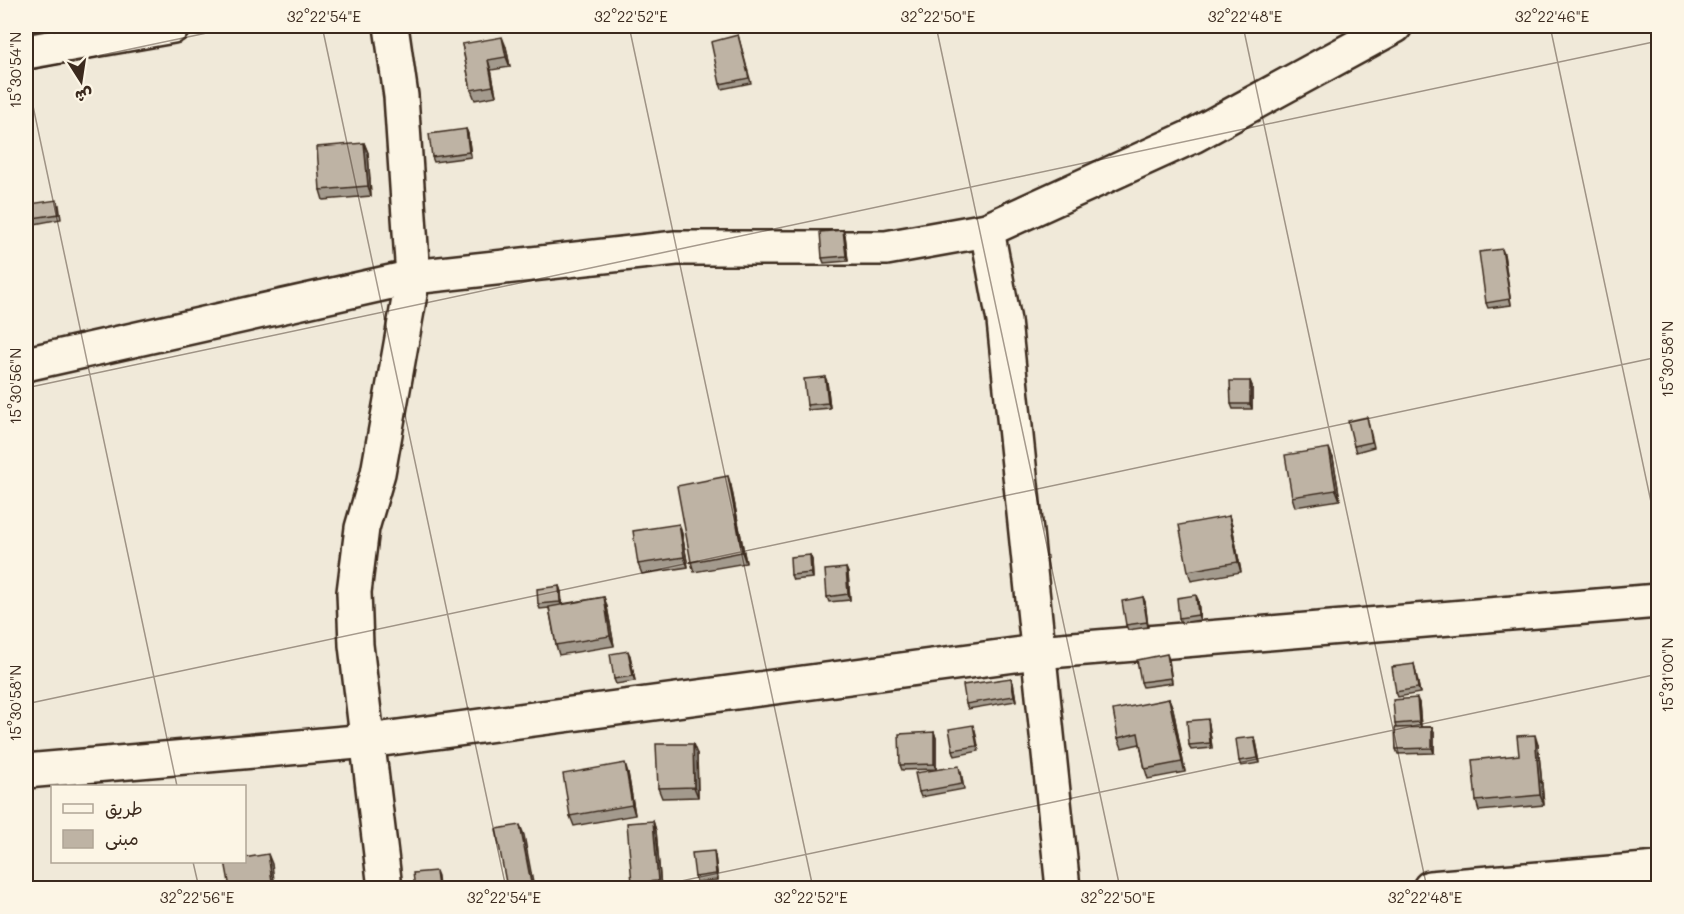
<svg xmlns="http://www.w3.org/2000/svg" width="1684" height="914" font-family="Mali,'Playpen Sans Arabic',sans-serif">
<rect width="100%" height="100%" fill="#f0e9d9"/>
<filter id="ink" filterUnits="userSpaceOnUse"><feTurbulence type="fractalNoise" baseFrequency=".0167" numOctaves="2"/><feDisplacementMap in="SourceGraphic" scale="12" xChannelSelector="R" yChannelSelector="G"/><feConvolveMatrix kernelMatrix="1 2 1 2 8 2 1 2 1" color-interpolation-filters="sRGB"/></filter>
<g filter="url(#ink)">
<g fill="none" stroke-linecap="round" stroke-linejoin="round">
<g stroke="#3b2a1e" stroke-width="38">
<g id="minor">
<path d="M 26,52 L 173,26"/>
<path d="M 987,230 L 1004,321 L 1063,888"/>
<path d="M 26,364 L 413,277 L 676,248 L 886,248 L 987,230 L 1193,136 L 1395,26"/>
<path d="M 26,771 L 368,741 L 1037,652 L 1658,601"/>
<path d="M 385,888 L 356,645 L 354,592 L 362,528 L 378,473 L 413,277 L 401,96 L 391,26"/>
<path d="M 1430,888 L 1658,869"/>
</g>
</g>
<use href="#minor" stroke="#fcf5e5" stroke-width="33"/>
</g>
<g fill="#a39a8d" stroke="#3b2a1e" stroke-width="1.5">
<path d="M 738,35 L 751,83 L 722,89 L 720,84 Z"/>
<path d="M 462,44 L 506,47 L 510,67 L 491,70 L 496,96 L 475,100 L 471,90 Z"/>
<path d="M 466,129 L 468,134 L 471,157 L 434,162 L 432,157 Z"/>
<path d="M 364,143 L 368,153 L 371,196 L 323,200 L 320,190 Z"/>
<path d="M 59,205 L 61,219 L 35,224 L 33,218 Z"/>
<path d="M 843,230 L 845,235 L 848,261 L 824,263 L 822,258 Z"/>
<path d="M 1504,254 L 1511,305 L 1488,308 L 1486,303 Z"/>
<path d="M 825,377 L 827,382 L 830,408 L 808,410 L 807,405 Z"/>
<path d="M 1250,381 L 1252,386 L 1252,409 L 1233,409 L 1231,404 Z"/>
<path d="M 1368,422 L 1374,447 L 1356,452 L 1354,446 Z"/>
<path d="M 1333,458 L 1340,500 L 1295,507 L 1292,497 Z"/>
<path d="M 731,486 L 746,563 L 694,572 L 691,562 Z"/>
<path d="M 1229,516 L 1232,526 L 1241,572 L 1191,581 L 1188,571 Z"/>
<path d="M 679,524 L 682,534 L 688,567 L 642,574 L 638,564 Z"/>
<path d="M 810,555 L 812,560 L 813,578 L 793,580 L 791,575 Z"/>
<path d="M 846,568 L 848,573 L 850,600 L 829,602 L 827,597 Z"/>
<path d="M 559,586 L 561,592 L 562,604 L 604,597 L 607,607 L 614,646 L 559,655 L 556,645 L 549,608 L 540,609 L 538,604 Z"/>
<path d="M 1143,597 L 1145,602 L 1148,627 L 1128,630 L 1126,625 Z"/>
<path d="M 1198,600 L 1200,620 L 1181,623 L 1179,618 Z"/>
<path d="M 630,656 L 635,681 L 616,684 L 614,679 Z"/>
<path d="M 1169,660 L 1172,683 L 1143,687 L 1141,682 Z"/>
<path d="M 1414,664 L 1415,669 L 1420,693 L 1398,697 L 1396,692 Z"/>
<path d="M 1011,678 L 1013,683 L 1016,701 L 968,709 L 966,704 Z"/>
<path d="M 1169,699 L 1173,709 L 1185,772 L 1148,779 L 1145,769 L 1140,744 L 1122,748 L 1118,738 Z"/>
<path d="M 1419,703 L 1421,727 L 1432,727 L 1434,732 L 1434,753 L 1398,754 L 1396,749 L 1396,728 L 1395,724 Z"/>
<path d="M 1209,724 L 1212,748 L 1191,750 L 1189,745 Z"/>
<path d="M 975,730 L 979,751 L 955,756 L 953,750 Z"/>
<path d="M 934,732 L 936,738 L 936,769 L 902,770 L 900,765 Z"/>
<path d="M 1256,742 L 1260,763 L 1241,766 L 1239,761 Z"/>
<path d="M 1538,745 L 1544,805 L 1479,811 L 1476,801 L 1519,755 Z"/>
<path d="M 697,754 L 698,797 L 662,798 L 658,788 Z"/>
<path d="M 961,771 L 964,789 L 921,797 L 919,792 Z"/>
<path d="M 628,773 L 635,815 L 574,826 L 570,816 Z"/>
<path d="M 653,821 L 656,831 L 661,888 L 634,888 L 632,883 Z"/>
<path d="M 715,856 L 718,880 L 697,882 L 695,877 Z"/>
</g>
<g fill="#857d73" stroke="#3b2a1e" stroke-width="1.5">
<path d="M 502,37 L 506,47 L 510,67 L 506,57 Z"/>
<path d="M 488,60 L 491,70 L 496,96 L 493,86 Z"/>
<path d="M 466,129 L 468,134 L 471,157 L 469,152 Z"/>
<path d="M 364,143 L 368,153 L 371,196 L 368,186 Z"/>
<path d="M 843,230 L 845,235 L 848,261 L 846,256 Z"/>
<path d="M 1502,249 L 1504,254 L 1511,305 L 1510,299 Z"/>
<path d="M 825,377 L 827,382 L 830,408 L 828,403 Z"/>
<path d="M 1250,381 L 1252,386 L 1252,409 L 1250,404 Z"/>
<path d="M 1329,448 L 1333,458 L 1340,500 L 1336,490 Z"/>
<path d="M 728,476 L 731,486 L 746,563 L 742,552 Z"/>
<path d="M 1229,516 L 1232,526 L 1241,572 L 1238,562 Z"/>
<path d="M 679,524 L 682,534 L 688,567 L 684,557 Z"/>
<path d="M 810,555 L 812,560 L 813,578 L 811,573 Z"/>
<path d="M 846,568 L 848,573 L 850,600 L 848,594 Z"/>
<path d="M 559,586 L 561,592 L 562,607 L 560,602 Z"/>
<path d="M 1196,595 L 1198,600 L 1200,620 L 1198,615 Z"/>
<path d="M 604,597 L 607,607 L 614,646 L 610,636 Z"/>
<path d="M 1143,597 L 1145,602 L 1148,627 L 1147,622 Z"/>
<path d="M 628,651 L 630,656 L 635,681 L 633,676 Z"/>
<path d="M 1167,654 L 1169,660 L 1172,683 L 1171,678 Z"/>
<path d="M 1414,664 L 1415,669 L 1420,693 L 1418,688 Z"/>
<path d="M 1011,678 L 1013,683 L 1016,701 L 1014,696 Z"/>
<path d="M 1417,698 L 1419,703 L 1421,727 L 1419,722 Z"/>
<path d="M 1169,699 L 1173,709 L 1185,772 L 1182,762 Z"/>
<path d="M 1208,719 L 1209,724 L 1212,748 L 1210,743 Z"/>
<path d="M 1432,727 L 1434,732 L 1434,753 L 1432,748 Z"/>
<path d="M 934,732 L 936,738 L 936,769 L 934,764 Z"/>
<path d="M 1535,735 L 1538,745 L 1544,805 L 1540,795 Z"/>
<path d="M 1254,737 L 1256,742 L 1260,763 L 1258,758 Z"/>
<path d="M 693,744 L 697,754 L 698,797 L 694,787 Z"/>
<path d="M 625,763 L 628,773 L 635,815 L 632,805 Z"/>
<path d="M 653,821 L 656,831 L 661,888 L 658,881 Z"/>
<path d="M 520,825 L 524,835 L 534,888 L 532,888 Z"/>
<path d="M 714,851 L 715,856 L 718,880 L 716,874 Z"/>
<path d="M 268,854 L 272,864 L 275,888 L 273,888 Z"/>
<path d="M 436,871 L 438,876 L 439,888 L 438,888 Z"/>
</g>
<g fill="#beb3a4" stroke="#3b2a1e" stroke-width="1.5">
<path d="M 738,35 L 749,78 L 720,84 L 711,42 Z"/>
<path d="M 502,37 L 506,57 L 488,60 L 493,86 L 471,90 L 462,44 Z"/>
<path d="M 466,129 L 469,152 L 432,157 L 429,134 Z"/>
<path d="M 364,143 L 368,186 L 320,190 L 317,147 Z"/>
<path d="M 57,200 L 59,214 L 33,218 L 30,204 Z"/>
<path d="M 843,230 L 846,256 L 822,258 L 820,232 Z"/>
<path d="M 1502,249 L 1510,299 L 1486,303 L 1479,252 Z"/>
<path d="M 825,377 L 828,403 L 807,405 L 804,379 Z"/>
<path d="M 1230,381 L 1250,381 L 1250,404 L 1231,404 Z"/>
<path d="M 1367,417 L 1372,442 L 1354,446 L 1348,421 Z"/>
<path d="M 1329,448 L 1336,490 L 1292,497 L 1285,455 Z"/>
<path d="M 728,476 L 742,552 L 691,562 L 677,486 Z"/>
<path d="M 1229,516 L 1238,562 L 1188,571 L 1179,525 Z"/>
<path d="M 679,524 L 684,557 L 638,564 L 633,531 Z"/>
<path d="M 810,555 L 811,573 L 791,575 L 790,557 Z"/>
<path d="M 846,568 L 848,594 L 827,597 L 825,570 Z"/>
<path d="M 559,586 L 560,602 L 538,604 L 537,589 Z"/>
<path d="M 1196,595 L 1198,615 L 1179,618 L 1177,598 Z"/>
<path d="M 604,597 L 610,636 L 556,645 L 549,607 Z"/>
<path d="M 1143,597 L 1147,622 L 1126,625 L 1122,601 Z"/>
<path d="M 628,651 L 633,676 L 614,679 L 610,654 Z"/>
<path d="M 1167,654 L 1171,678 L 1141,682 L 1137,660 Z"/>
<path d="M 1414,664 L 1418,688 L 1396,692 L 1392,667 Z"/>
<path d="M 1011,678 L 1014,696 L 966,704 L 963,685 Z"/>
<path d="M 1417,698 L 1419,722 L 1395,724 L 1393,700 Z"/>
<path d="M 1169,699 L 1182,762 L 1145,769 L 1138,733 L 1118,738 L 1113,710 Z"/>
<path d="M 1208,719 L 1210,743 L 1189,745 L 1187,721 Z"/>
<path d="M 973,725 L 977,746 L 953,750 L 949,729 Z"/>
<path d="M 1432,727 L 1432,748 L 1396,749 L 1395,728 Z"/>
<path d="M 934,732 L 934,764 L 900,765 L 899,734 Z"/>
<path d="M 1535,735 L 1540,795 L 1476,801 L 1472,760 L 1519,755 L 1517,736 Z"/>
<path d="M 1254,737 L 1258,758 L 1239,761 L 1236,739 Z"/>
<path d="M 656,744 L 693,744 L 694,787 L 658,788 Z"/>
<path d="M 625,763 L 632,805 L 570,816 L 563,774 Z"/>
<path d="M 959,766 L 962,784 L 919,792 L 915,773 Z"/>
<path d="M 653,821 L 658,881 L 632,883 L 627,823 Z"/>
<path d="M 520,825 L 532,888 L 507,888 L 496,829 Z"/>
<path d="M 714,851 L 716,874 L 695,877 L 692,853 Z"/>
<path d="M 268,854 L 273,888 L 230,888 L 225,861 L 244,861 L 244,858 Z"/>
<path d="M 436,871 L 438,888 L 415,888 L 413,873 Z"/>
</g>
</g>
<path fill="none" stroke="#3b2a1e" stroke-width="1.5" stroke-opacity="0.45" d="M 322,26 L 506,888M 629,26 L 813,888M 936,26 L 1120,888M 1243,26 L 1427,888M 1550,26 L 1658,535M 26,71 L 240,26M 26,73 L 177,786M 26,388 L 1658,41M 26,704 L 1658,357M 193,862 L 199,888M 648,888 L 1658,674"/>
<rect width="1684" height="914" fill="none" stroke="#fcf5e5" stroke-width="66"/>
<rect x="51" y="785" width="195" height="78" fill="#fcf5e5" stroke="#afa495" stroke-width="1.5"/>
<rect x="63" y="804" width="30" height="9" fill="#fcf5e5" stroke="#afa495" stroke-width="1.5"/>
<text x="105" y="815" font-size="18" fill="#3b2a1e">طريق</text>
<rect x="63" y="830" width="30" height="18" fill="#beb3a4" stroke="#afa495" stroke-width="1.5"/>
<text x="105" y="845" font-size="18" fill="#3b2a1e">مبنى</text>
<g transform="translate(81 81) rotate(168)" stroke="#fcf5e5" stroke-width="4.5" paint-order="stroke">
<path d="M0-4.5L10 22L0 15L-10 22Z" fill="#3b2a1e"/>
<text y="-9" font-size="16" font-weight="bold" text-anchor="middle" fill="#3b2a1e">ش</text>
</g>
<rect x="33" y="33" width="1618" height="848" fill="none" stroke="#3b2a1e" stroke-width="2"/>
<g font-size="15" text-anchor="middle" fill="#3b2a1e">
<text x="324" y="22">32°22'54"E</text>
<text x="631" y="22">32°22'52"E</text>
<text x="938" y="22">32°22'50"E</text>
<text x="1245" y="22">32°22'48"E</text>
<text x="1552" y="22">32°22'46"E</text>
<text transform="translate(16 70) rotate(-90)" y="5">15°30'54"N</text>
<text transform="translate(1668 359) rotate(-90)" y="5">15°30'58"N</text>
<text transform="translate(16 386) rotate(-90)" y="5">15°30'56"N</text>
<text transform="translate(1668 675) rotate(-90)" y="5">15°31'00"N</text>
<text transform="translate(16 703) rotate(-90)" y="5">15°30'58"N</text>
<text x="197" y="903">32°22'56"E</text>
<text x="504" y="903">32°22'54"E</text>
<text x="811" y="903">32°22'52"E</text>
<text x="1118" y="903">32°22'50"E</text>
<text x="1425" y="903">32°22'48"E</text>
</g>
</svg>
